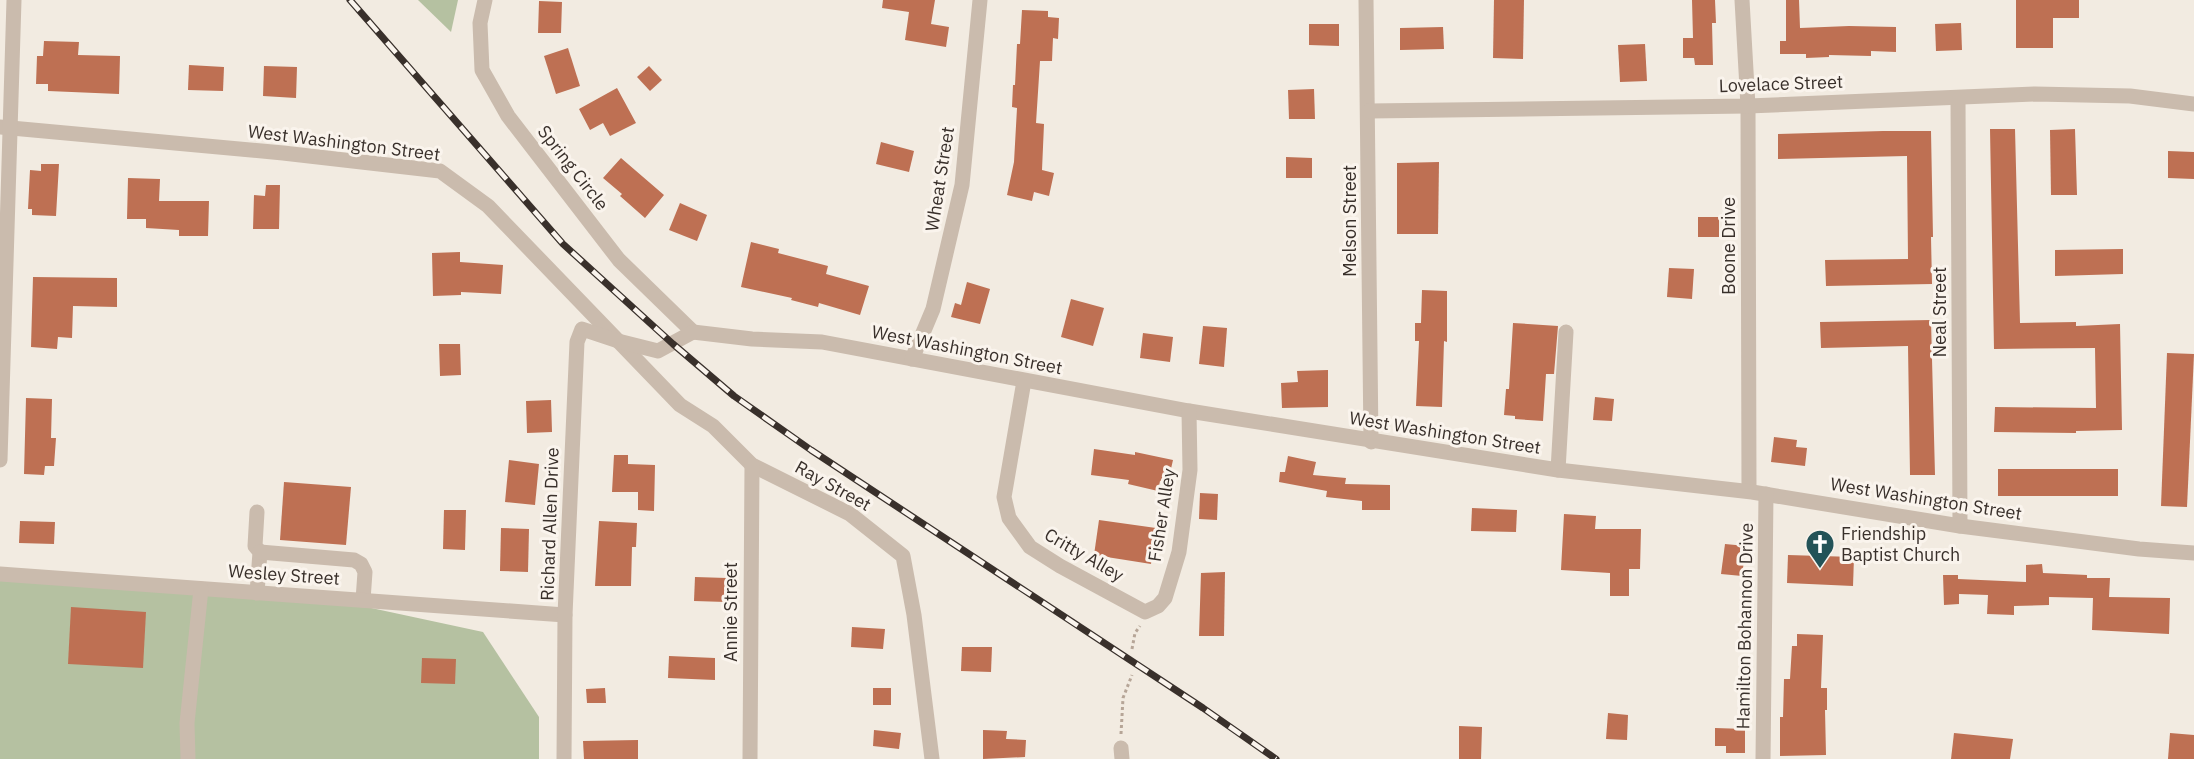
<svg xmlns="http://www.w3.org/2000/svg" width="2194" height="759" font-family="'IBM Plex Sans',sans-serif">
<rect width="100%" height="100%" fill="#f2ebe1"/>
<g fill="#b5c1a1">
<path d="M 418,0 L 458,0 L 451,32 Z"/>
<path d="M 0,569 L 362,606 L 483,632 L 539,717 L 539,759 L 0,759 Z"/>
</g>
<g fill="#be7053">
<path d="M 883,0 L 935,0 L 931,24 L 949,27 L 946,47 L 905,40 L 909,12 L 882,8 Z"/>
<path d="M 1494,0 L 1524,0 L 1523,59 L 1493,58 Z"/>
<path d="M 1692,0 L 1715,0 L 1716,23 L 1712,23 L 1713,65 L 1695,65 L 1694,58 L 1683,58 L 1683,38 L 1693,38 Z"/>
<path d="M 1786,0 L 1799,0 L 1800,28 L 1849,26 L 1896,27 L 1896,52 L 1871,51 L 1871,56 L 1829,55 L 1829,57 L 1806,58 L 1806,54 L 1780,54 L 1780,41 L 1786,41 Z"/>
<path d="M 2016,0 L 2079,0 L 2079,18 L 2053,18 L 2053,48 L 2016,48 Z"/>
<path d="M 539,1 L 562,2 L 561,33 L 538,33 Z"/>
<path d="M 1022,10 L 1048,11 L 1048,17 L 1059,18 L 1058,39 L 1053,38 L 1052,61 L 1040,61 L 1036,123 L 1044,124 L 1042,170 L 1054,173 L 1049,196 L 1034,192 L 1032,201 L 1007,195 L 1014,162 L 1017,108 L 1012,107 L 1013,85 L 1015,85 L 1017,44 L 1020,44 Z"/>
<path d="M 1961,23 L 1962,50 L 1936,51 L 1935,24 Z"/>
<path d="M 1309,24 L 1339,24 L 1339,46 L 1309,45 Z"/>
<path d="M 1443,27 L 1444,49 L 1400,50 L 1400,28 Z"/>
<path d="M 44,41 L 79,42 L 78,55 L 120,56 L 119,94 L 48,91 L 48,84 L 36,84 L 37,56 L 43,56 Z"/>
<path d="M 1645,44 L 1647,81 L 1620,82 L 1618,45 Z"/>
<path d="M 568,48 L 580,86 L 556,94 L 544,56 Z"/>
<path d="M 189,65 L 224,67 L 223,91 L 188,90 Z"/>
<path d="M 264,66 L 297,67 L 296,98 L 263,96 Z"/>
<path d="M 649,66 L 662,80 L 650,91 L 637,77 Z"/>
<path d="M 617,88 L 636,123 L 610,136 L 603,123 L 590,130 L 579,109 Z"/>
<path d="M 1314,89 L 1315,119 L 1289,119 L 1288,90 Z"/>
<path d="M 1990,129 L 2015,129 L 2020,323 L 2076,322 L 2076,326 L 2120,324 L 2122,430 L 2076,431 L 2076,433 L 1994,432 L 1995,407 L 2096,408 L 2095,348 L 1994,349 Z"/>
<path d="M 2075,129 L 2077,195 L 2051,195 L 2050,130 Z"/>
<path d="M 1883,131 L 1931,131 L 1933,237 L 1931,237 L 1932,284 L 1826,286 L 1825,260 L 1908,259 L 1907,156 L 1778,159 L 1778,134 Z"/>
<path d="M 881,142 L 914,151 L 909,172 L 876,164 Z"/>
<path d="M 2168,151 L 2194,152 L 2194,179 L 2168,178 Z"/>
<path d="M 1286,157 L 1312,158 L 1312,178 L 1286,178 Z"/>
<path d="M 621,158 L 664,195 L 645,218 L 620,196 L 622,194 L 603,178 Z"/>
<path d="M 1439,162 L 1438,234 L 1397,234 L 1397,163 Z"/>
<path d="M 41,164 L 59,164 L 56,216 L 32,215 L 32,209 L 28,209 L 30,170 L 41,171 Z"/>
<path d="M 128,178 L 160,179 L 159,201 L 209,201 L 208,236 L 179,236 L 179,230 L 146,228 L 146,219 L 127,219 Z"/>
<path d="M 266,185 L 280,185 L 279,229 L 253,229 L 254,195 L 265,196 Z"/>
<path d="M 680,203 L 707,215 L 697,241 L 669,230 Z"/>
<rect x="1698" y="217" width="21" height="20"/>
<path d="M 751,242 L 779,249 L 778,253 L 828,266 L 826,274 L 869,286 L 860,315 L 819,303 L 818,307 L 791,300 L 792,298 L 741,287 Z"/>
<path d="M 2123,249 L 2123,274 L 2055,276 L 2055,250 Z"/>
<path d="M 460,252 L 460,262 L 503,265 L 501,294 L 461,292 L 461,295 L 433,296 L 432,253 Z"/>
<path d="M 1669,268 L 1694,269 L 1692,299 L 1667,297 Z"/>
<path d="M 33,277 L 117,278 L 117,307 L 73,306 L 72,338 L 58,337 L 57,349 L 31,347 Z"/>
<path d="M 967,282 L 990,289 L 980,324 L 951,317 L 955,303 L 961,305 Z"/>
<path d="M 1422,290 L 1447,291 L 1447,342 L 1444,341 L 1442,407 L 1416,406 L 1419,341 L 1415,341 L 1415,323 L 1421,323 Z"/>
<path d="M 1071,299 L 1104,308 L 1093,346 L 1061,337 Z"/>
<path d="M 1931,320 L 1935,475 L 1910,475 L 1908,346 L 1821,348 L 1820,322 Z"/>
<path d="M 1513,323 L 1558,326 L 1554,374 L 1546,374 L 1543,421 L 1515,419 L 1515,416 L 1504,415 L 1506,389 L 1509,389 Z"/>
<path d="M 1203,326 L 1227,328 L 1224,367 L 1199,364 Z"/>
<path d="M 1143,333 L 1173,337 L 1170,362 L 1140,358 Z"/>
<path d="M 439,344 L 460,344 L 461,375 L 440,376 Z"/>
<path d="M 2167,353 L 2194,354 L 2187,507 L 2161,506 Z"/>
<path d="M 1328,370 L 1328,407 L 1282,408 L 1281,383 L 1298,382 L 1297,371 Z"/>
<path d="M 1595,397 L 1614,399 L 1612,421 L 1593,420 Z"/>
<path d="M 26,398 L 52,399 L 51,438 L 56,438 L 54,466 L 45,466 L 44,475 L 24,474 Z"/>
<path d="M 551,400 L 552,432 L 527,433 L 526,401 Z"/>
<path d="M 1774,437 L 1797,440 L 1796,447 L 1807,448 L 1805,466 L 1771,462 Z"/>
<path d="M 1094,449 L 1135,455 L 1135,452 L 1173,460 L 1168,482 L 1160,481 L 1158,491 L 1128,484 L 1129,480 L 1091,475 Z"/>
<path d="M 614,455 L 628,455 L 628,464 L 655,465 L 654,511 L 638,510 L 638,492 L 612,492 Z"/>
<path d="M 1288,456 L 1316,462 L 1313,475 L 1346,478 L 1345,484 L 1390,485 L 1390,510 L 1362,510 L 1362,501 L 1326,497 L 1327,491 L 1279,482 L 1280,472 L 1285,472 Z"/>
<path d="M 509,460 L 539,464 L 535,505 L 505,502 Z"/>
<rect x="1998" y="469" width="120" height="27"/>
<path d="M 284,482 L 351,487 L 346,545 L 280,540 Z"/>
<path d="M 1200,493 L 1218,494 L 1217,520 L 1199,519 Z"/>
<path d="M 1472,508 L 1517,510 L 1516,532 L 1471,531 Z"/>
<path d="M 444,510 L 466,510 L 465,550 L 443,549 Z"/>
<path d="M 1564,514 L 1596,516 L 1595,529 L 1641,529 L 1640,569 L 1629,569 L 1629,596 L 1610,596 L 1610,573 L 1561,570 Z"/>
<path d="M 1099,520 L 1156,528 L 1151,564 L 1094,555 Z"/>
<path d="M 20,521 L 55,522 L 54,544 L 19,543 Z"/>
<path d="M 599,521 L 637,523 L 636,547 L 632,547 L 631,586 L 595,586 Z"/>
<path d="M 501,528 L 529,529 L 528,572 L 500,571 Z"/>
<path d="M 1725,544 L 1746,546 L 1742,576 L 1721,574 Z"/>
<path d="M 1788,555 L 1854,557 L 1853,586 L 1787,583 Z"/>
<path d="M 2042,564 L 2043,573 L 2087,575 L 2087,578 L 2110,578 L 2109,597 L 2170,598 L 2169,634 L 2092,630 L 2093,598 L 2049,597 L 2049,605 L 2014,606 L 2014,615 L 1987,614 L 1988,595 L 1959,594 L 1959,604 L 1944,605 L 1943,575 L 1958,575 L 1958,579 L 2026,582 L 2026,565 Z"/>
<path d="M 1225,572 L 1224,636 L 1199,636 L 1201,573 Z"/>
<path d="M 695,577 L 727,578 L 726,602 L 694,601 Z"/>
<path d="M 71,607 L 146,612 L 143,668 L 68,664 Z"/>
<path d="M 852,627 L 885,629 L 883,649 L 851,647 Z"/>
<path d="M 1797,634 L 1823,635 L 1821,688 L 1827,688 L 1827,710 L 1825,710 L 1826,755 L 1780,756 L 1780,717 L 1783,717 L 1784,679 L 1790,679 L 1792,646 L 1797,646 Z"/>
<path d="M 962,647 L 992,647 L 991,672 L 961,671 Z"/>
<path d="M 669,656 L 715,658 L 715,680 L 668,678 Z"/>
<path d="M 422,658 L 456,659 L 455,684 L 421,683 Z"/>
<path d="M 605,688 L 606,703 L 587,703 L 586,689 Z"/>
<rect x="873" y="688" width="18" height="17"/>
<path d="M 1608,713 L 1628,715 L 1627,740 L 1606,739 Z"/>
<path d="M 1459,726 L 1482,727 L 1481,759 L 1459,759 Z"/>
<path d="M 1715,728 L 1745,729 L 1745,753 L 1726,753 L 1726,746 L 1715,746 Z"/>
<path d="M 874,730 L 901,733 L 899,749 L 873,746 Z"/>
<path d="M 983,730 L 1007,731 L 1006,739 L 1026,740 L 1025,757 L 983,759 Z"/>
<path d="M 1954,733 L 2013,739 L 2010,759 L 1951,759 Z"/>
<path d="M 2170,733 L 2194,735 L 2194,759 L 2168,759 Z"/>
<path d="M 638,740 L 638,759 L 584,759 L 583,741 Z"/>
</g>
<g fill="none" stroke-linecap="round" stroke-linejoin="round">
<g stroke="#b6a597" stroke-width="3" stroke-dasharray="3 3" stroke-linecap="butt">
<path d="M 1132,649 L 1135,633 L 1140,626"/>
<path d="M 1121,734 L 1123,698 L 1132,675"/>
</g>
<g stroke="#cabbad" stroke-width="15">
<path d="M 485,0 L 480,23 L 482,70 L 508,116 L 619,260 L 693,332"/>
<path d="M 1366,0 L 1371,442"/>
<path d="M 1742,0 L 1748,106 L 1749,491"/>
<path d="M 1958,98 L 1960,526"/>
<path d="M 1369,111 L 1748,106 L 2035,94 L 2130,96 L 2194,104"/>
<path d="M 0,127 L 283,153 L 440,171 L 488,206 L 680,405 L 713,426 L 752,465 L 850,514 L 903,556 L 914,615 L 932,759"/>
<path d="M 693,332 L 752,339 L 822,342 L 1189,411 L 1558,470 L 1752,492 L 1960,526 L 2139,549 L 2194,553"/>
<path d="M 912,359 L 933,309 L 962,185 L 980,0"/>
<path d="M 1024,381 L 1004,497 L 1009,518 L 1030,547 L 1060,566 L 1145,612 L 1158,606 L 1165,598 L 1179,552 L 1190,470 L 1189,411"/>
<path d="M 0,460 L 14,0"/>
<path d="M 1558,470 L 1566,332"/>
<path d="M 257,512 L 255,546 L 260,552 L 257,593"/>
<path d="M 260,552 L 354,560 L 361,564 L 365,572 L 363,600"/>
<path d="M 0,574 L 565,615"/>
<path d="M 1121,748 L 1122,759"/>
<path d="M 188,759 L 187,723 L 201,589"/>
<path d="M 564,759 L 565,615 L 577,342 L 582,329 L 618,341 L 658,351 L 693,332"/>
<path d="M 750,759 L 752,465"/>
<path d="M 1763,759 L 1766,494"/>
</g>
<g stroke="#39302b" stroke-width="7">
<path id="rail" d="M 350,0 L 563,244 L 673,344 L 734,396 L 811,450 L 1203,708 L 1276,759"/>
</g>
<use href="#rail" stroke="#faf4ed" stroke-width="4.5" stroke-dasharray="14" stroke-linecap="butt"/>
</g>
<defs>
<g id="church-pin" transform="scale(1.5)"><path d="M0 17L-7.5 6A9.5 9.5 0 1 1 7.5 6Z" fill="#235358" stroke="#faf4ed"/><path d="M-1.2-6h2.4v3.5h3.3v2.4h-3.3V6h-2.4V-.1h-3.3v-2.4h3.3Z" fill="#fff"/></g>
</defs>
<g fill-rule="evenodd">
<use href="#church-pin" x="1820" y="544"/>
</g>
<g text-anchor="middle" stroke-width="6" stroke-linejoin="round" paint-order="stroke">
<g font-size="18" fill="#39302b" stroke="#faf4ed">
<text transform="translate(1781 84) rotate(-2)" y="6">Lovelace Street</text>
<text transform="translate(344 143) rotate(7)" y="6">West Washington Street</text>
<text transform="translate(573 168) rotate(52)" y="6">Spring Circle</text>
<text transform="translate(940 179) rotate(-81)" y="6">Wheat Street</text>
<text transform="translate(1350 221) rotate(-90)" y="6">Melson Street</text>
<text transform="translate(1729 246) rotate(-90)" y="6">Boone Drive</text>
<text transform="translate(1940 312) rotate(-90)" y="6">Neal Street</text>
<text transform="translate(967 350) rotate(11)" y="6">West Washington Street</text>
<text transform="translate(1445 433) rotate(9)" y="6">West Washington Street</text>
<text transform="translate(833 486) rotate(29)" y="6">Ray Street</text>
<text transform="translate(1926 499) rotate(9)" y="6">West Washington Street</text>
<text transform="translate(1162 515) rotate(-81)" y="6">Fisher Alley</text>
<text transform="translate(550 524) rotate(-88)" y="6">Richard Allen Drive</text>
<text transform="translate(1084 555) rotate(30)" y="6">Critty Alley</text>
<text transform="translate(284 575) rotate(4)" y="6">Wesley Street</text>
<text transform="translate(731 612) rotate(-90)" y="6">Annie Street</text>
<text transform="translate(1745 626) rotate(-89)" y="6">Hamilton Bohannon Drive</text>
</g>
<g font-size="18" fill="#39302b" stroke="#faf4ed" text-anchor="start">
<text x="1841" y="540">Friendship<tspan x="1841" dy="21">Baptist Church</tspan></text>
</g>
</g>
</svg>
